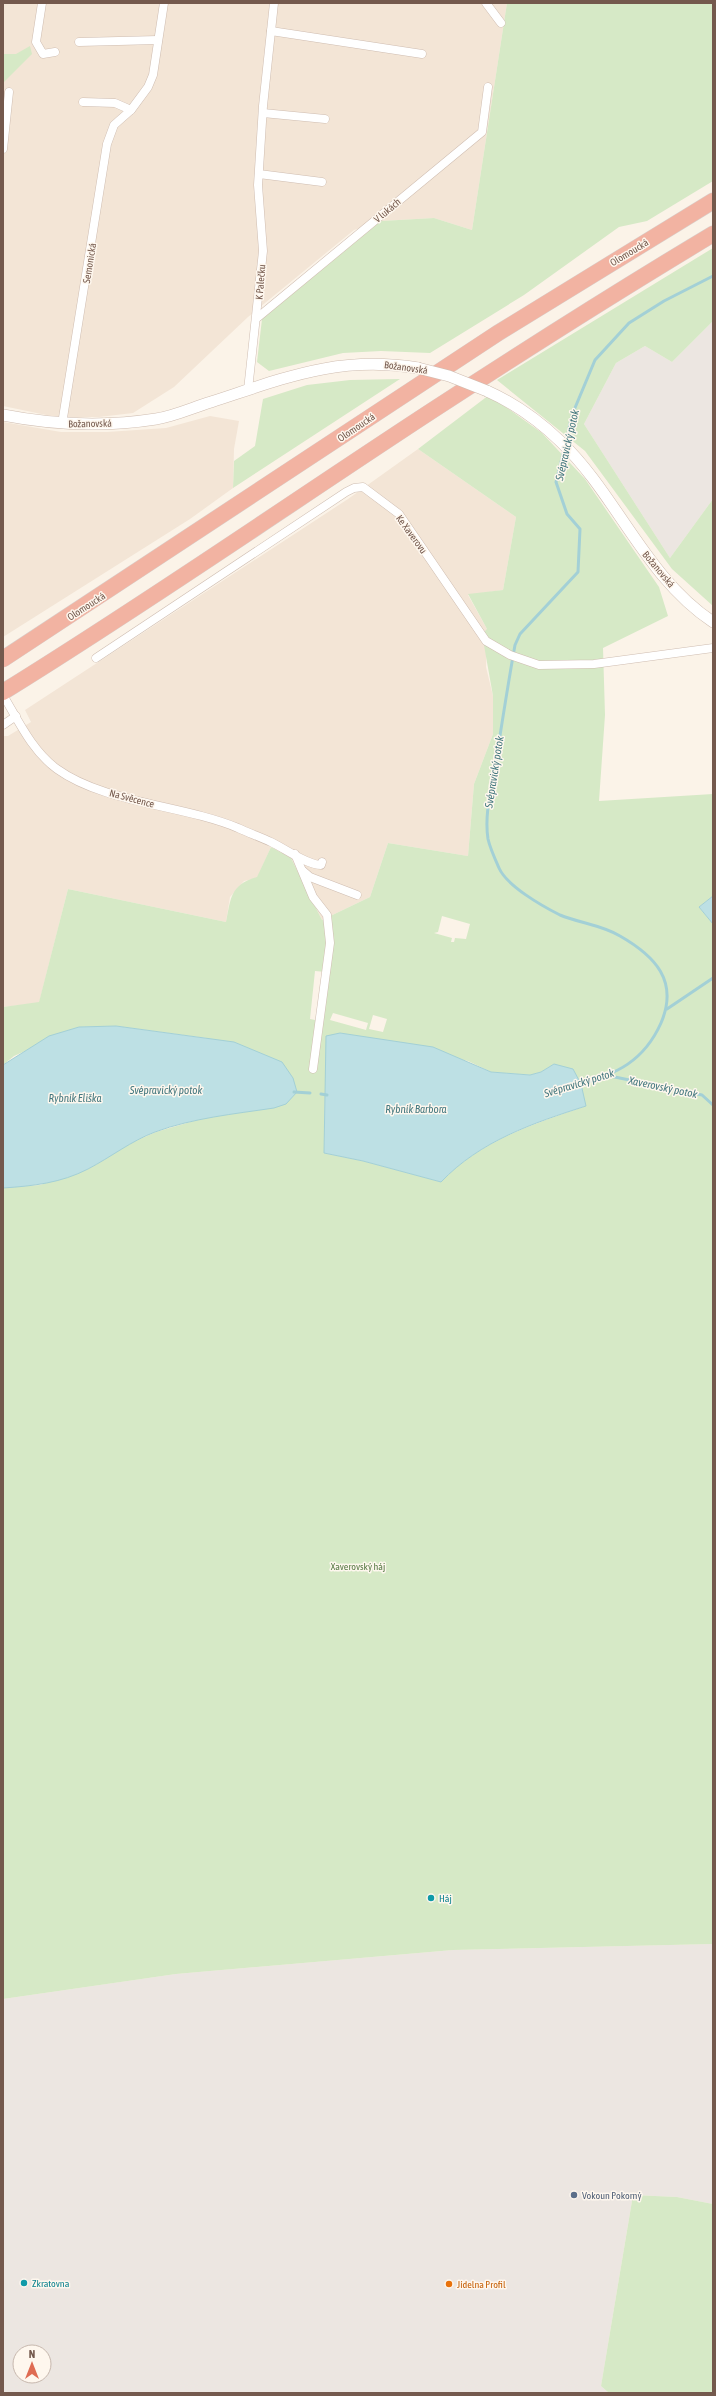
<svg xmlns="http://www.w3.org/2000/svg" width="716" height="2396" font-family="'Asap Condensed',sans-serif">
<rect width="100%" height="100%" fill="#fbf3e8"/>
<g fill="#f3e5d6">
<path d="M 3,3 L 507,3 L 472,230 L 434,218 L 381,221 L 354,230 L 248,317 L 174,387 L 133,413 L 99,417 L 56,417 L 3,406 Z"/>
<path d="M 210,416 L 239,421 L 234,449 L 233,488 L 190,519 L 3,637 L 3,422 L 61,432 L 107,432 L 166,428 Z"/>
<path d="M 418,449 L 516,517 L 503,590 L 468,595 L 487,629 L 486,667 L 493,696 L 493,734 L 474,784 L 468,856 L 388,843 L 370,897 L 322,920 L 291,858 L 271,847 L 257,878 L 244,881 L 230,897 L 226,922 L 68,889 L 39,1003 L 3,1007 L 3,736 L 8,736 L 31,722 L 25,710 L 348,499 Z"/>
</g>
<g fill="#ece6e1" fill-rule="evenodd">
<path d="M 713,321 L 713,499 L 670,558 L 584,424 L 616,363 L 645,346 L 672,362 Z"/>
<path d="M 713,1944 L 713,2204 L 677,2197 L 633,2195 L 601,2386 L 609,2393 L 3,2393 L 3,1999 L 176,1974 L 453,1950 ZM 20,2352 L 44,2352 L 44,2376 L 20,2376 Z"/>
</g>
<g fill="#d6e9c6" fill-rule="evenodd">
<path d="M 507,3 L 713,3 L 713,181 L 647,221 L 619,227 L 524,295 L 430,353 L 381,351 L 343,353 L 269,371 L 257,362 L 262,319 L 381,221 L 434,218 L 472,230 Z"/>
<path d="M 30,46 L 32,54 L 3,83 L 3,54 L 16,54 Z"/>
<path d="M 713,248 L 713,321 L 672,362 L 645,346 L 616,363 L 584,424 L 670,558 L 713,499 L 713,606 L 672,569 L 585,451 L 497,380 Z"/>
<path d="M 399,379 L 400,379 L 233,488 L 234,461 L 255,446 L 263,399 L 307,385 L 350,380 Z"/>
<path d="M 489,395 L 542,433 L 585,479 L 659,587 L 668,616 L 603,648 L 605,715 L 599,801 L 713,794 L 713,896 L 699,907 L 713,924 L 713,1944 L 453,1950 L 176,1974 L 3,1999 L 3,1188 L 40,1185 L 88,1169 L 133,1142 L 156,1132 L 197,1120 L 206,1038 L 116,1026 L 79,1027 L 14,1056 L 3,1065 L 3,1007 L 39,1002 L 68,889 L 226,922 C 231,898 230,885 257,877 L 271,847 L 291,858 L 322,920 L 370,897 L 388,843 L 468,856 L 474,784 L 493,734 L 493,696 L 482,634 L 487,629 L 468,594 L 503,590 L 516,517 L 418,449 ZM 442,916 L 470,924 L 466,939 L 455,938 L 454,942 L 451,942 L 452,938 L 434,933 L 438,932 ZM 315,971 L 326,972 L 320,1021 L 310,1019 ZM 333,1013 L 368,1023 L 366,1030 L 330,1020 ZM 373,1015 L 387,1019 L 383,1032 L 369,1029 ZM 340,1033 L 468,1061 L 491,1072 L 530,1075 L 541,1072 L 554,1064 L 586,1106 C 533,1124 480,1141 441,1182 L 363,1161 L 324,1153 L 325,1095 Z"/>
<path d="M 633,2195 L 677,2197 L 713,2204 L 713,2393 L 609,2393 L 601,2386 Z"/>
</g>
<g fill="#bde0e4" stroke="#a3d0d6">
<path d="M 713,896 L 713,924 L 699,907 Z"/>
<path d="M 116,1026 L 234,1042 L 282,1062 L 293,1078 L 297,1092 L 286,1104 L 274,1108 C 234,1114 193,1118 155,1132 C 131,1141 111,1157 88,1169 C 61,1183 33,1186 3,1188 L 3,1065 L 49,1036 L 79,1027 Z"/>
<path d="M 340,1033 L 433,1047 L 491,1072 L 530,1075 L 541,1072 L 554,1064 L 573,1069 L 581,1084 L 586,1106 C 533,1123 480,1141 441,1182 L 363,1161 L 324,1153 L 326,1036 Z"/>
</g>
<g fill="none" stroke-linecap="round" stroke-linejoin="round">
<g stroke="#a3d0d6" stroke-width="3">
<path d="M 566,442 L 572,415 L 595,360 L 629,323 L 664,301 L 713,276"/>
<path d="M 564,450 L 556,482 L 567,514 L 580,529 L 578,572 L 520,634 L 515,645 C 508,684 502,723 496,761 C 492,786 484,814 488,839 C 490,848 495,859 499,868 C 507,886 542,906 560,915 C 579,923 602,925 620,936 C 655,956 679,981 661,1023 C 644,1061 617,1074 578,1085"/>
<path d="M 667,1009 L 713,978"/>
<path d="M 610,1076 L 702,1095 L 713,1105"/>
<path d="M 294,1092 L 310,1093"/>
<path d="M 321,1094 L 327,1095"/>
</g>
<g stroke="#cfbdb1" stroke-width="9">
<g id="minor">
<path d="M 42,3 L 36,42 L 43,54 L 55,52"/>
<path d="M 486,3 L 501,23"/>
<path d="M 271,31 L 422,54"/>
<path d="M 79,42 L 158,40"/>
<path d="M 83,102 L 115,103 L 131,110"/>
<path d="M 263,113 L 325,119"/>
<path d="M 3,149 L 9,92"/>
<path d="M 259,174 L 322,182"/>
<path d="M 257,318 L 482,132 L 488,87"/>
<path d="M 248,390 L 263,251 L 258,185 L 263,106 L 274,3"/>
<path d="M 62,424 L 107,144 L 114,125 L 131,110 L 148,87 L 153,75 L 164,3"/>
<path d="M 96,658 L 346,492 L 354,488 L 363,487 L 399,514 L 486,641 L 510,655 L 539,665 L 594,664 L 713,648"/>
<path d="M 3,695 C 18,720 32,751 57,769 C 104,803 183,805 238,828 C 249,833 260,837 271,842 C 284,848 307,865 321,865 L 322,862"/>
<path d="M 3,725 L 16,716"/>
<path d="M 295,854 L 313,897 L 327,915 L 330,943 L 313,1069"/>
<path d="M 303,871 L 310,877 L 357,895"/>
</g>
</g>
<g stroke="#cfbdb1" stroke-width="12">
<g id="tertiary">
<path d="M 487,391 C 514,403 538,420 560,441 C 617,495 645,577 713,622"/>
<path d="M 3,415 C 54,425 105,427 156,419 C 175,416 194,407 211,402 C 285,378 338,355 418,368"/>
</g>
</g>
<g stroke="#d8d1cd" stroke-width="17">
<g id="motorway">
<path d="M 3,659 L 498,333 L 713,201"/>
<path d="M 3,692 C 149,602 289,504 433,410 C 525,350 618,291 713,234"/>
</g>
</g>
<use href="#minor" stroke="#fff" stroke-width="8"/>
<use href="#tertiary" stroke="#fff" stroke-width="11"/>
<use href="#motorway" stroke="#f2b3a2" stroke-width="16"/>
<g stroke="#cfbdb1" stroke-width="12" stroke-linecap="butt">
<path id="tertiary-bridge" d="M 418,368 L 449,376 L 487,391"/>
</g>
<use href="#tertiary-bridge" stroke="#fff" stroke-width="11"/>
</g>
<g fill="#0f9aa8" stroke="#fef7ee" stroke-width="1.5">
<circle cx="431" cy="1898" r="4"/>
<circle cx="24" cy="2283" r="4"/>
</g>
<circle fill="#5c6f8a" stroke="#fef7ee" stroke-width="1.5" cx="574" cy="2195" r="4"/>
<circle fill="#e8710a" stroke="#fef7ee" stroke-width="1.5" cx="449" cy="2284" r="4"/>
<g text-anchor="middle" stroke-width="3" stroke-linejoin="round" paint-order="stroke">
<g font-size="10" fill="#74594d" stroke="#fef7ee">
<text transform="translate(387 210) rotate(-40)" y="4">V lukách</text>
<text transform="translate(629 252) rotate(-31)" y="4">Olomoucká</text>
<text transform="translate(89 263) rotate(-81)" y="4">Semonická</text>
<text transform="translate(260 282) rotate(-85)" y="4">K Palečku</text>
<text transform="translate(406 367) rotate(8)" y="4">Božanovská</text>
<text transform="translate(90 423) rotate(-1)" y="4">Božanovská</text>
<text transform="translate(356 427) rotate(-34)" y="4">Olomoucká</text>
<text transform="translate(412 534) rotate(54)" y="4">Ke Xaverovu</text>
<text transform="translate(659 569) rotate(50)" y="4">Božanovská</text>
<text transform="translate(86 606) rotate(-33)" y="4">Olomoucká</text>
<text transform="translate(132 798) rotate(15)" y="4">Na Svěcence</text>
</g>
<g font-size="10" fill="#577945" stroke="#fef7ee">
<text x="358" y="1570">Xaverovský háj</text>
</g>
<g font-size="10" fill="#0d838f" stroke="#fef7ee" text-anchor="start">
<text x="439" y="1902">Háj</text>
<text x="32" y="2287">Zkratovna</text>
</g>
<g font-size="10" fill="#4e5e75" stroke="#fef7ee" text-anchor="start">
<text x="582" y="2199">Vokoun Pokorný</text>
</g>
<g font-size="10" fill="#c56008" stroke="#fef7ee" text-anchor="start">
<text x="457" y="2288">Jídelna Profil</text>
</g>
<g font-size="11" font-style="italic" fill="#44787f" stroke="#fef7ee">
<text transform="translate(567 445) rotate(-77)" y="4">Svépravický potok</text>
<text transform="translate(494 772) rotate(-81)" y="4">Svépravický potok</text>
<text transform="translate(579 1083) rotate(-17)" y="4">Svépravický potok</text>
<text transform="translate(663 1087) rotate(12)" y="4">Xaverovský potok</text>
<text x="166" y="1094">Svépravický potok</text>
<text x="75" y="1102">Rybník Eliška</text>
<text x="416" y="1113">Rybník Barbora</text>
</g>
</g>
<rect width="716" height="2396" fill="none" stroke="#74594d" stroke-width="8"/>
<g transform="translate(32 2364)"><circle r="19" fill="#fef7ee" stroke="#c7b8ae"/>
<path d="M0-3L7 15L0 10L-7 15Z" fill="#df6c53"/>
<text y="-6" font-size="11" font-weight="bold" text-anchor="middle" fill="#74594d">N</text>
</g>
</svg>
